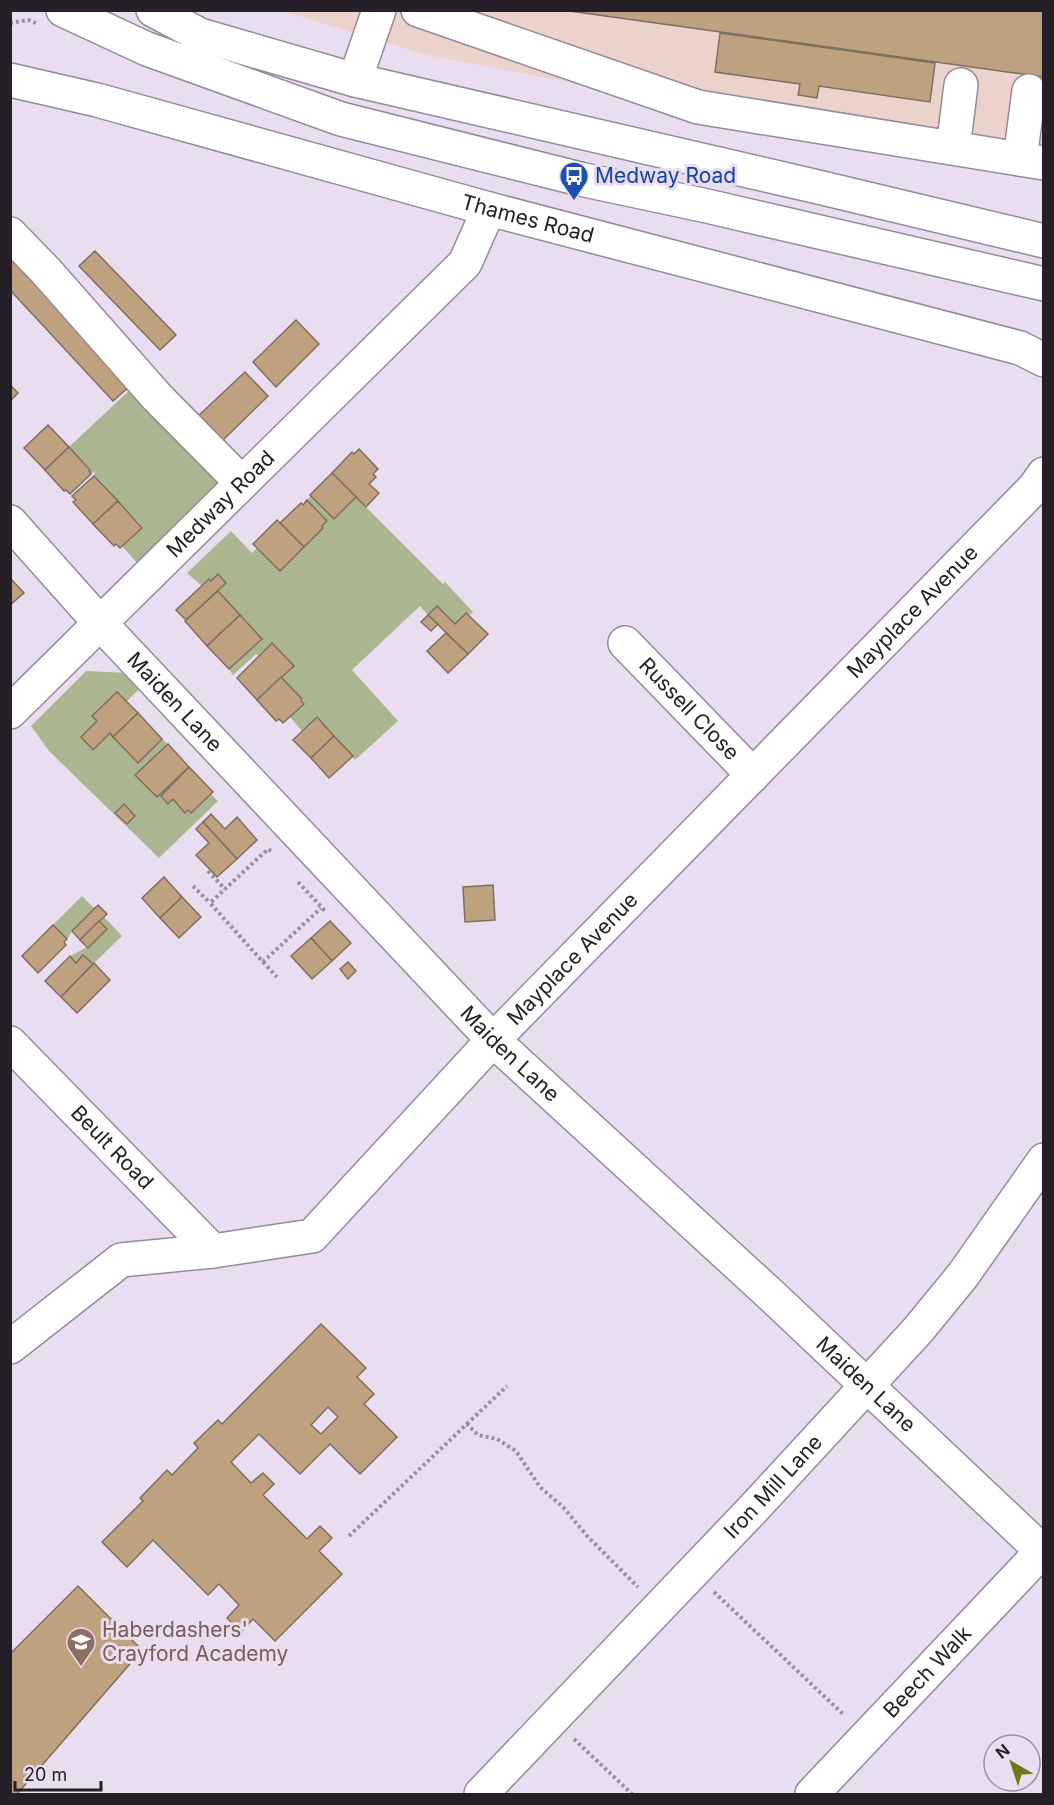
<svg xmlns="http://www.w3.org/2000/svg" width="1054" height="1805" font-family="Inter,sans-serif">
<rect width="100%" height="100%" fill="#e9ddf0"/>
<path fill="#ebd2cb" d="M 283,11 L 1043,11 L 1043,174 L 423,54 Z"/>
<g fill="#abb691">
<path d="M 134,386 L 222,482 L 139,565 L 122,546 L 141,528 L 139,523 L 99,480 L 97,480 L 94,476 L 95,471 L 91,474 L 89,471 L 90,469 L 69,447 Z"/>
<path d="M 311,496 L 356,497 L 443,584 L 445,582 L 473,612 L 469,616 L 466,613 L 455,624 L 428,615 L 420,606 L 352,670 L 398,721 L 355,760 L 316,718 L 302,731 L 290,717 L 304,704 L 302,699 L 281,677 L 293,666 L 273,643 L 261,653 L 260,657 L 256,654 L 233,675 L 229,669 L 262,639 L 218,591 L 226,583 L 218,574 L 211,581 L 208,579 L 202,586 L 187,573 L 231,531 L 252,553 L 257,548 L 280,571 L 323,528 L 322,526 L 327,521 L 307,500 Z"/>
<path d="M 86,671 L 128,673 L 141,687 L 126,702 L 117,692 L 97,721 L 81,737 L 93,750 L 110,733 L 138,762 L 162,739 L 168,744 L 136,775 L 157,797 L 165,790 L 166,792 L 161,797 L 168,804 L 173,799 L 185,812 L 188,810 L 191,813 L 211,794 L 218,801 L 159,858 L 49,751 L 31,726 Z"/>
<path d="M 82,896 L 94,908 L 98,905 L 107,914 L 104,917 L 122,936 L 93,964 L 83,955 L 76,963 L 70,956 L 87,947 L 72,931 L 67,939 L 53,925 Z"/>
</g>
<g fill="#bfa07f" stroke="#7d6f60" stroke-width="1.5" fill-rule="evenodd">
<path d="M 562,10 L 1044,10 L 1044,77 Z"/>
<path d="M 720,33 L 935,63 L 930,102 L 819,86 L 817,98 L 798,95 L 800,84 L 715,72 Z"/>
<path d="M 95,251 L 176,335 L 160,350 L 79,266 Z"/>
<path d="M 10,256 L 130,386 L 113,401 L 10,290 Z"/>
<path d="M 296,320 L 319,344 L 276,387 L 253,362 Z"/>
<path d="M 245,372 L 268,396 L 219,444 L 195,419 Z"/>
<path d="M 10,385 L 18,393 L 10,401 Z"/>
<path d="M 48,425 L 69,447 L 45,470 L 24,448 Z"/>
<path d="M 69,447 L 90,470 L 89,471 L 91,474 L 70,494 L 66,490 L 64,491 L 45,470 Z"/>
<path d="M 359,449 L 378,469 L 373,474 L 376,477 L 369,484 L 379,493 L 366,507 L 332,473 L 352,452 L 354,454 Z"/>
<path d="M 332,473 L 356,497 L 334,519 L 310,495 Z"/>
<path d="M 94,476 L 118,501 L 93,524 L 73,502 L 76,500 L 72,496 Z"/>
<path d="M 307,500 L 327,521 L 322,526 L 323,528 L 304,547 L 280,523 L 301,503 L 303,505 Z"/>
<path d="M 118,501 L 142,528 L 120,548 L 116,544 L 114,546 L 93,524 Z"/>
<path d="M 277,520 L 304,547 L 280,571 L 253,544 Z"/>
<path d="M 218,574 L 226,583 L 186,620 L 176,610 L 209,579 L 211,581 Z"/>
<path d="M 10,578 L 24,593 L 10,605 Z"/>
<path d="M 218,591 L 240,615 L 207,646 L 185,621 Z"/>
<path d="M 437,606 L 455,624 L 466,613 L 488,634 L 468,654 L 428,615 Z"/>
<path d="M 240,615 L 262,639 L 229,669 L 207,646 Z"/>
<path d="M 428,615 L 438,624 L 431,631 L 421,622 Z"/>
<path d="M 446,633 L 468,654 L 448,673 L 427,651 Z"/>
<path d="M 272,643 L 294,666 L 257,700 L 237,678 Z"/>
<path d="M 281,677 L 302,699 L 301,701 L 304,704 L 283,723 L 279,719 L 276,721 L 257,700 Z"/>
<path d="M 117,692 L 138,713 L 113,737 L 110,733 L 93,750 L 81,737 L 97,721 L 92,716 Z"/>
<path d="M 138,713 L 162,739 L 138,763 L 113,737 Z"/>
<path d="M 317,717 L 334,736 L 311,758 L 293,740 Z"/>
<path d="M 334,736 L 353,756 L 329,778 L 311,758 Z"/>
<path d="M 168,744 L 189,767 L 157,797 L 135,775 Z"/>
<path d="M 189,767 L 213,792 L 191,813 L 188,810 L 185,813 L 173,799 L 168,804 L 161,796 Z"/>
<path d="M 124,804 L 135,816 L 127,824 L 115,813 Z"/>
<path d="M 211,814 L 225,829 L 237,817 L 257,840 L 237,859 L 203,822 Z"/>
<path d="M 203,822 L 237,859 L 217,877 L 196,855 L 209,843 L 196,829 Z"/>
<path d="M 164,877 L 182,897 L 160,918 L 142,898 Z"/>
<path d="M 493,885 L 495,920 L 465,922 L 463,887 Z"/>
<path d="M 182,897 L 201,917 L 179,938 L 160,918 Z"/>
<path d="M 98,905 L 107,914 L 80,940 L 72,931 Z"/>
<path d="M 99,921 L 107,929 L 88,948 L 80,940 Z"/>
<path d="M 330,921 L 351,943 L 332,961 L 311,938 Z"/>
<path d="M 53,925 L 67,939 L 64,942 L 66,945 L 38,973 L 22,956 Z"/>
<path d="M 311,938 L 332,961 L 312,979 L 291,956 Z"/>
<path d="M 83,955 L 93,964 L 61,997 L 45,981 L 70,956 L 76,963 Z"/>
<path d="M 348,962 L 356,971 L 348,979 L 340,969 Z"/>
<path d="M 94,963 L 110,980 L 77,1013 L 61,997 Z"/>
<path d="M 321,1324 L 366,1368 L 357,1377 L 374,1394 L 364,1404 L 397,1437 L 360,1474 L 330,1444 L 300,1474 L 259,1434 L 231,1462 L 251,1483 L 263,1473 L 274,1484 L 263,1495 L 307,1539 L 320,1526 L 332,1538 L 319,1551 L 342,1574 L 275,1641 L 253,1619 L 241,1632 L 227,1618 L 239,1605 L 219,1584 L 208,1595 L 153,1540 L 127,1567 L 102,1542 L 143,1501 L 140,1498 L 167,1470 L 172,1475 L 198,1448 L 194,1443 L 218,1420 L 222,1424 ZM 328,1407 L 338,1417 L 321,1434 L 311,1425 Z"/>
<path d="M 78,1586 L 142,1650 L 17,1794 L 10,1794 L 10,1654 Z"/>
</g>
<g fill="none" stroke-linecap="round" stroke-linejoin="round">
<g stroke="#958a9c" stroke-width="36">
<g id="minor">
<path d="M 418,10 L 698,107 L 1044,163"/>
<path id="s1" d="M 10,80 L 97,100 L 489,209 L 1020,348 L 1044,360"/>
<path d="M 355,80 L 379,10"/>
<path d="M 953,148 L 961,85"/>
<path d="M 1020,159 L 1029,91"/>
<path d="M 10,234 L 45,270 L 157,397 L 242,483"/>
<path id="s2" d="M 10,522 L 100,623 L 493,1040 L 771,1295 L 1044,1553"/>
<path id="s3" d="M 625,643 L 753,775"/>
<path id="s4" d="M 10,712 L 465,263 L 489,209"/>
<path id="s5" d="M 10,1043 L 213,1251"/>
<path id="s6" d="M 10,1347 L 121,1260 L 213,1251 L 312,1236 L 493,1040 L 1034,488 L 1044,474"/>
<path id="s7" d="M 481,1794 L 754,1508 L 918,1330 L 963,1275 L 1044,1160"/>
<path id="s8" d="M 812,1794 L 1044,1549"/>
</g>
</g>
<g stroke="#958a9c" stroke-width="36">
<g id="major">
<path d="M 63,10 L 147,49 L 341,119 L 580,179 L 707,206 L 1044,284"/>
<path d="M 153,10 L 200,35 L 355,80 L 818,187 L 1044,241"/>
</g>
</g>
<g stroke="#9a909f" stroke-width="4" stroke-dasharray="3 3" stroke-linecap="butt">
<path d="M 10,23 L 28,20 L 36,23"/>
<path d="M 271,851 L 268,849 L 210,903 L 263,962 L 321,908"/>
<path d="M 208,871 L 225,889"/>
<path d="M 298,882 L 325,911"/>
<path d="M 193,886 L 210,903"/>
<path d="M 263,962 L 277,977"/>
<path d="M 467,1424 L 507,1386"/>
<path d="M 349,1536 L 467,1424 L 478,1435 L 497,1439 L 516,1451 L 540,1487 L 563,1507 L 588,1537 L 638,1587"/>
<path d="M 714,1592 L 844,1715"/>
<path d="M 574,1739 L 632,1794"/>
</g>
<use href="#minor" stroke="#fff" stroke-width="33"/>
<use href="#major" stroke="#fff" stroke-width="33"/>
</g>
<defs>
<g id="bus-pin" transform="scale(1.5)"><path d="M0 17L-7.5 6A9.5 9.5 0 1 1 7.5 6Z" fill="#1a4fb4" stroke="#e9ddf0"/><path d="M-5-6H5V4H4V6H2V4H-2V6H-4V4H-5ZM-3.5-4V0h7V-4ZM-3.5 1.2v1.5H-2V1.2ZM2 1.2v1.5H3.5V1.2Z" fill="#fff"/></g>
<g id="school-pin" transform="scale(1.5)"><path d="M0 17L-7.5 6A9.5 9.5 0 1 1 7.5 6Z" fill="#8d6e63" stroke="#e9ddf0"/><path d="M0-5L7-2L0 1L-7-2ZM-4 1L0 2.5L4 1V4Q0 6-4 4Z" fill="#fff"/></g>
</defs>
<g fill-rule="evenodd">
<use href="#bus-pin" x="574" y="176"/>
<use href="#school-pin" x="81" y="1642"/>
</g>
<g text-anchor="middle" stroke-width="6" stroke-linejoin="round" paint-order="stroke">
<g font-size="21" fill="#164399" stroke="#e9ddf0" text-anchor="start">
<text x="595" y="183">Medway Road</text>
</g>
<g font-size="21" fill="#252027" stroke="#e9ddf0">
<text dy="7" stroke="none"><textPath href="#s1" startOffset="536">Thames Road</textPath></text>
<text dy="7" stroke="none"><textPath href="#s4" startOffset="296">Medway Road</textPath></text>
<text dy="7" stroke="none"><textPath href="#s6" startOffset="1200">Mayplace Avenue</textPath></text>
<text dy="7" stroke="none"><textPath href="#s2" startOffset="244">Maiden Lane</textPath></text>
<text dy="7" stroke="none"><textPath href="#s3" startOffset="92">Russell Close</textPath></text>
<text dy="7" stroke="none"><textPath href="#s6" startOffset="714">Mayplace Avenue</textPath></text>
<text dy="7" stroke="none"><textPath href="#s2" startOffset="730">Maiden Lane</textPath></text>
<text dy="7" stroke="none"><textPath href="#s5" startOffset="146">Beult Road</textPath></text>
<text dy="7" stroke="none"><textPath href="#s2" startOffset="1216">Maiden Lane</textPath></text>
<text dy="7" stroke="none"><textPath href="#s7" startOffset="424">Iron Mill Lane</textPath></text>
<text dy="7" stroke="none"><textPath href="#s8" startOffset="168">Beech Walk</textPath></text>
</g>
<g font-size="21" fill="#785e54" stroke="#e9ddf0" text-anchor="start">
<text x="102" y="1637">Haberdashers'<tspan x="102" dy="24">Crayford Academy</tspan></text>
</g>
</g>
<rect width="1054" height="1805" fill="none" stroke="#252027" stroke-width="24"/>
<g transform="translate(1012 1763) rotate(321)"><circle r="28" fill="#e9ddf0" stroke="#9b91a0" stroke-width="1.5"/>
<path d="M0-4.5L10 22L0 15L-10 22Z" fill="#75751b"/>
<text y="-9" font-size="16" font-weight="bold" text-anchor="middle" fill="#252027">N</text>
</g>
<path d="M15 1781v9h86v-9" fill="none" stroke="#252027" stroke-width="3"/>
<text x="24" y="1781" font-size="18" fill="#252027" stroke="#e9ddf0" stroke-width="4.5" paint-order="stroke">20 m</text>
</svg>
